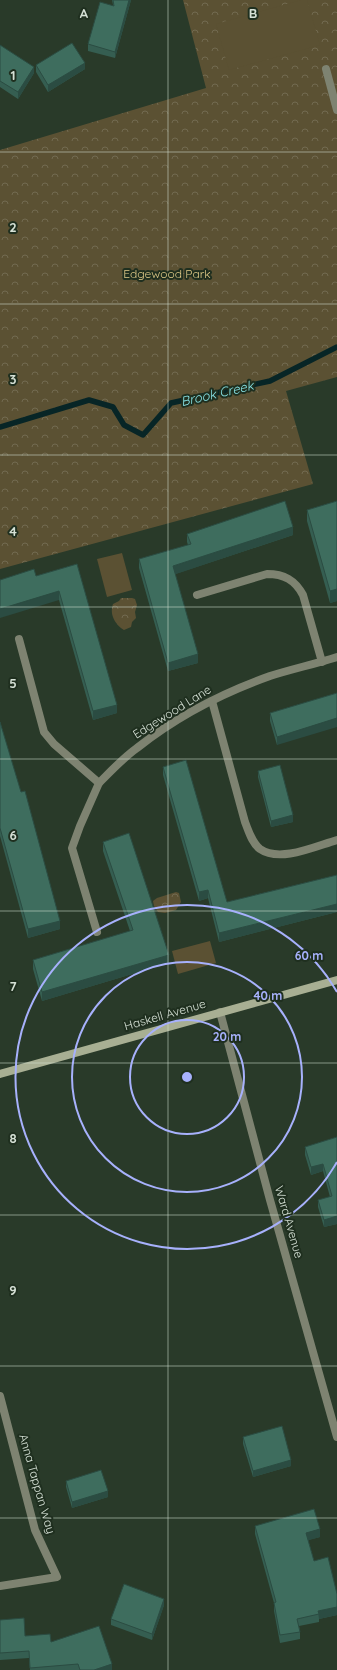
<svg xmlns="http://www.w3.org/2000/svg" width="337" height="1670" font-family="Quicksand,sans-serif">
<defs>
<pattern id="forest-crowns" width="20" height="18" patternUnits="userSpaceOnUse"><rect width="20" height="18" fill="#5b5133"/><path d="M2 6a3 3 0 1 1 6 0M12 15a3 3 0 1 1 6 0" fill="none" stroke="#726a50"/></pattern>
</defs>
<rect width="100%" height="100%" fill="#293a29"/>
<g fill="url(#forest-crowns)">
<path d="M 183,0 L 337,0 L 337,377 L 286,391 L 313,484 L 0,569 L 0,150 L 206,88 Z"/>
<path d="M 121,598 L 132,598 L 135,599 L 137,605 L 135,612 L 136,618 L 132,622 L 131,627 L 124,630 C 116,625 109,615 113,604 L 119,601 Z"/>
<path d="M 176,892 L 179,893 L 181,902 L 176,910 L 165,913 L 158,912 L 154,906 L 153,901 L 157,898 Z"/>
</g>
<g fill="#5b5133">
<path d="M 301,0 L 307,0 L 320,45 L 229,70 L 216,24 Z"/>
<path d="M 122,553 L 132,590 L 107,597 L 97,559 Z"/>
<path d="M 210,941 L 216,963 L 178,974 L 172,951 Z"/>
</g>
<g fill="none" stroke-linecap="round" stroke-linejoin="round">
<path stroke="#072526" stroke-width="5.5" d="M 0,427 L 89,400 L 113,407 L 124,425 L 143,435 L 171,403 L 270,381 L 337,347"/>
<g stroke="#7e8371" stroke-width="8">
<path d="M 326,69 L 337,110"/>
<path d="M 197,595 L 267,574 C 284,574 295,580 303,595 L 322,662"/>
<path d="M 19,639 L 44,732 L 54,744 L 99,783 L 80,826 L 72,848 L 97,932"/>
<path d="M 212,701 L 245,822 C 249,832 252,843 260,849 C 280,863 316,846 337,840"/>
</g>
<g stroke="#7e8371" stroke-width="8">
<path d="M 99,783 C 111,771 123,758 137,748 C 176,717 222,693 270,676 C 292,669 315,664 337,657"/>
<path d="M 220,1012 L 270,1200 L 337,1437"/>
<path d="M 0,1396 L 35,1530 L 57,1577 L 0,1586"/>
</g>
<path stroke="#a8af93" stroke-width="8" d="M 0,1074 L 337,980"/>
</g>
<g fill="#355e51">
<path d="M 112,0 L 131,0 L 115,58 L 88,51 L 88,44 L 113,5 Z"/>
<path d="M 0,45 L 34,73 L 18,99 L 0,87 Z"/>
<path d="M 36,65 L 85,69 L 48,92 L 36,72 Z"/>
<path d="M 337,501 L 337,601 L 330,603 L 307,521 L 307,510 Z"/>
<path d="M 187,534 L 293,535 L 175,574 L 198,663 L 168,671 L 139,568 L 139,559 L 188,545 L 187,542 Z"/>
<path d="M 77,564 L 117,713 L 93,720 L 59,600 L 36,576 Z"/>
<path d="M 337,693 L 277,745 L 270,721 L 270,713 Z"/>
<path d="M 0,722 L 60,929 L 28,938 L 0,836 Z"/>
<path d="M 163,767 L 227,902 L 337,875 L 337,912 L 219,942 L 208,898 L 199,901 L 163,775 Z"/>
<path d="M 258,771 L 293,822 L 271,827 L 258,777 Z"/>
<path d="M 103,842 L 169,963 L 42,1001 L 33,969 L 33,960 L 130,931 L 103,851 Z"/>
<path d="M 337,1137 L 337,1224 L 324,1227 L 318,1207 L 318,1200 L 330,1197 L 323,1171 L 311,1175 L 305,1155 L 305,1147 Z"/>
<path d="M 243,1437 L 291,1466 L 253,1477 L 243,1444 Z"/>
<path d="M 66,1481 L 108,1497 L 72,1508 L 66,1487 Z"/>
<path d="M 255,1526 L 320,1537 L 308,1540 L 314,1561 L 337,1594 L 337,1615 L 319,1619 L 319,1622 L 299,1626 L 300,1632 L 300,1639 L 280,1643 L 274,1611 L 274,1603 L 255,1534 Z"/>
<path d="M 164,1605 L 152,1640 L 111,1625 L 111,1619 Z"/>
<path d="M 0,1620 L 25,1636 L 51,1642 L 112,1670 L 30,1670 L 29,1658 L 0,1660 Z"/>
</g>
<g fill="#2b4c42">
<path d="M 129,0 L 131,0 L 115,58 L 115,52 Z"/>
<path d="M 85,63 L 85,69 L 48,92 L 48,85 Z"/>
<path d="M 34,67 L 34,73 L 18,99 L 18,92 Z"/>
<path d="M 293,527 L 293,535 L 173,575 L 173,566 Z"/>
<path d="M 337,589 L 337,601 L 330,603 L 330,591 Z"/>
<path d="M 59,591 L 59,600 L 0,618 L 0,609 Z"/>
<path d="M 198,654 L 198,663 L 168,671 L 168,663 Z"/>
<path d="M 117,705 L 117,713 L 93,720 L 93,711 Z"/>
<path d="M 337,718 L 337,727 L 277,745 L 277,737 Z"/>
<path d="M 293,815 L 293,822 L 271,827 L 271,821 Z"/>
<path d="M 208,890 L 208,898 L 199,901 L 199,892 Z"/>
<path d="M 337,904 L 337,912 L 219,942 L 219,933 Z"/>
<path d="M 60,921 L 60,929 L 28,938 L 28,929 Z"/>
<path d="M 169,955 L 169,963 L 42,1001 L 42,992 Z"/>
<path d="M 323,1164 L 323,1171 L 311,1175 L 311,1167 Z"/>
<path d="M 337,1216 L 337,1224 L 324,1227 L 324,1220 Z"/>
<path d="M 291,1460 L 291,1466 L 253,1477 L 253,1471 Z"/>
<path d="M 108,1491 L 108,1497 L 72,1508 L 72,1502 Z"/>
<path d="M 320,1529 L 320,1537 L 306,1541 L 306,1533 Z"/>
<path d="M 164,1599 L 164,1605 L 152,1640 L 152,1634 Z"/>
<path d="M 337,1607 L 337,1615 L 319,1619 L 318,1611 Z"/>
<path d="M 112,1664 L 112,1670 L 94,1670 Z"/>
</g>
<g fill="#3e6d5e" stroke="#2b4c42">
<path d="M 113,0 L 129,0 L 115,52 L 88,44 L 100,2 L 114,6 Z"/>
<path d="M 72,43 L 85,63 L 48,85 L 36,65 Z"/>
<path d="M 0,45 L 34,67 L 18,92 L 0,81 Z"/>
<path d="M 285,501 L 293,527 L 173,566 L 198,654 L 168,663 L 139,559 L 191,544 L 187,534 Z"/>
<path d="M 337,501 L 337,589 L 330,591 L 307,510 Z"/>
<path d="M 77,564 L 117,705 L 93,711 L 59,591 L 0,609 L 0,580 L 34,569 L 36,576 Z"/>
<path d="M 337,693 L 337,718 L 277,737 L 270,713 Z"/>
<path d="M 0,722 L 21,792 L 25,791 L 60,921 L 28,929 L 0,828 Z"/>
<path d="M 186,760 L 227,902 L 337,875 L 337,904 L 219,933 L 208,890 L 199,892 L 163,767 Z"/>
<path d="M 280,765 L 293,815 L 271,821 L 258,771 Z"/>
<path d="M 129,833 L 169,955 L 42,992 L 33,960 L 133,930 L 103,842 Z"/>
<path d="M 337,1137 L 337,1216 L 324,1220 L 318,1200 L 332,1196 L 323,1164 L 311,1167 L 305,1147 Z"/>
<path d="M 282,1426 L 291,1460 L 253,1471 L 243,1437 Z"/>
<path d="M 101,1470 L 108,1491 L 72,1502 L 66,1481 Z"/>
<path d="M 314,1509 L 320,1529 L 306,1533 L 314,1561 L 328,1557 L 337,1594 L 337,1607 L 318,1611 L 319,1614 L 297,1619 L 300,1632 L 280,1635 L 274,1603 L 276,1602 L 255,1526 Z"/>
<path d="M 124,1584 L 164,1599 L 152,1634 L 111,1619 Z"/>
<path d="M 24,1618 L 25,1636 L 50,1634 L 51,1642 L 99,1626 L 112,1664 L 94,1670 L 80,1670 L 78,1664 L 30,1668 L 29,1651 L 0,1653 L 0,1620 Z"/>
</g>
<path fill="none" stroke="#d6e1d6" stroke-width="1" stroke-opacity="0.55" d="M 168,0 L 168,1670M 0,152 L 337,152M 0,304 L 337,304M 0,455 L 337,455M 0,607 L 337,607M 0,759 L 337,759M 0,911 L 337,911M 0,1063 L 337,1063M 0,1215 L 337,1215M 0,1366 L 337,1366M 0,1518 L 337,1518"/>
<g fill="none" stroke="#a7b1fc" stroke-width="2">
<circle cx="187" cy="1077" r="57"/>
<circle cx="187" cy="1077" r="115"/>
<path d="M337 1162A172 172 0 1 1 337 992"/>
</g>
<g text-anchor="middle" stroke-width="4" stroke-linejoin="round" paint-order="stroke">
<g font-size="12" fill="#e0ca88" stroke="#1f2f1f">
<text x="167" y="278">Edgewood Park</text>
</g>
<g font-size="12" fill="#d6e1d6" stroke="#1f2f1f">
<text transform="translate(172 712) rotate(-32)" y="4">Edgewood Lane</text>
<text transform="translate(165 1015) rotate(-16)" y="4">Haskell Avenue</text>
<text transform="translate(289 1222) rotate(74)" y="4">Ward Avenue</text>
<text transform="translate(37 1484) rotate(74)" y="4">Anna Tappan Way</text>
</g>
<g font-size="13" font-style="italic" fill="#89e5e8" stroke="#1f2f1f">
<text transform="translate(217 393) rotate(-13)" y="5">Brook Creek</text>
</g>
</g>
<g font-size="13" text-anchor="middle" font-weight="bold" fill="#d6e1d6" stroke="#1f2f1f" stroke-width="4" stroke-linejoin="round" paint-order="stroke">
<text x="84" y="18">A</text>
<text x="253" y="18">B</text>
<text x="13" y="80">1</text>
<text x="13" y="232">2</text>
<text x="13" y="384">3</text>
<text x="13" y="536">4</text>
<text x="13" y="688">5</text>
<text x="13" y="840">6</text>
<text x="13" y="991">7</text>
<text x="13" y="1143">8</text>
<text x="13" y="1295">9</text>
</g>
<circle cx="187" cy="1077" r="6" fill="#a7b1fc" stroke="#1f2f1f" stroke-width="2"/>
<g font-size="12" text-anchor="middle" font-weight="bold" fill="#a7b1fc" stroke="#1f2f1f" stroke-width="4" stroke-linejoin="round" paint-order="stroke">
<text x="309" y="960">60 m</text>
<text x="268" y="1000">40 m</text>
<text x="227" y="1041">20 m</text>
</g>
</svg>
